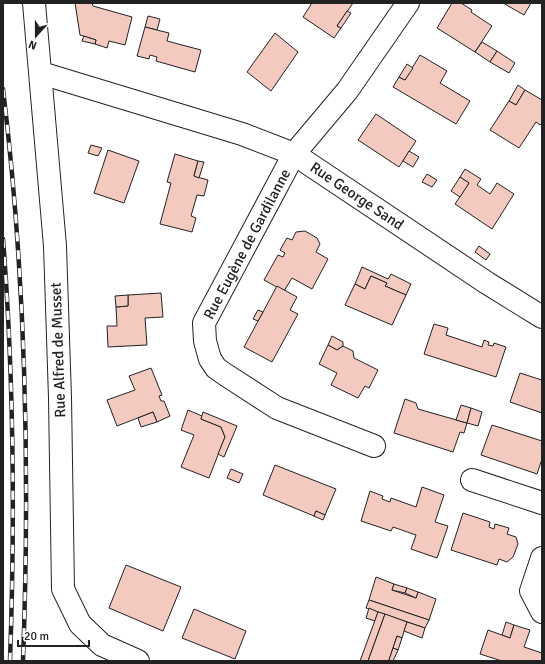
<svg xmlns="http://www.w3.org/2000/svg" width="545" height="664" font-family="Signika,sans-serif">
<rect width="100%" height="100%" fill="#fff"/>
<g fill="#f3c9c0" stroke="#222">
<path d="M 75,3 L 92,3 L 93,6 L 132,17 L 125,45 L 109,41 L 107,48 L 95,44 L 96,40 L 80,35 Z"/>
<path d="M 312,3 L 353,3 L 337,26 L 341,28 L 334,38 L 303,17 Z"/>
<path d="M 452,3 L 461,3 L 472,10 L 471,12 L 492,26 L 475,52 L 437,28 Z"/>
<path d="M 503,3 L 531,3 L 524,15 Z"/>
<path d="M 347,11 L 351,13 L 341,28 L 337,26 Z"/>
<path d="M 148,16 L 160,19 L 157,30 L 145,27 Z"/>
<path d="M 145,27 L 169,33 L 167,41 L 201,50 L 195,72 L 156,61 L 157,57 L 150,55 L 149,59 L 137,56 Z"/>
<path d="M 275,33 L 298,52 L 271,91 L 247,72 Z"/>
<path d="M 84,36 L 96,40 L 95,44 L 82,41 Z"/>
<path d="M 482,42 L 497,51 L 490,62 L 475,52 Z"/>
<path d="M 497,51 L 515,63 L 509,73 L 490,62 Z"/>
<path d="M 420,55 L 447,71 L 440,83 L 470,101 L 456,124 L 393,87 L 399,77 L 405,80 Z"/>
<path d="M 407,64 L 413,68 L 405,80 L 399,77 Z"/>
<path d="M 518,85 L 525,90 L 516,105 L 509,101 Z"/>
<path d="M 525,90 L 542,100 L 542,123 L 540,125 L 536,122 L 519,148 L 490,130 L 509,101 L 516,105 Z"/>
<path d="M 376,114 L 416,141 L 399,167 L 358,140 Z"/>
<path d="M 91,145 L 102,148 L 98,156 L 88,153 Z"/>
<path d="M 108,150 L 139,161 L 124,203 L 94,193 Z"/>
<path d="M 409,151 L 419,157 L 413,167 L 403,161 Z"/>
<path d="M 175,154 L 198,161 L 194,176 L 208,180 L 204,196 L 197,195 L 191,216 L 196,218 L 192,232 L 160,224 L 171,183 L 167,182 Z"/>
<path d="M 198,161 L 204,162 L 199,178 L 194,176 Z"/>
<path d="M 465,169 L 481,179 L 477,185 L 490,194 L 497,183 L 514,194 L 492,229 L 455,204 L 469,183 L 460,177 Z"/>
<path d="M 427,174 L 437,180 L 432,187 L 422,182 Z"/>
<path d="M 460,177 L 469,183 L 460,197 L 451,191 Z"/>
<path d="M 305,231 L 317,238 L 320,244 L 316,252 L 328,259 L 312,289 L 292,278 L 284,291 L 264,280 L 278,255 L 283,257 L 285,253 L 280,250 L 287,238 L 292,240 L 296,232 Z"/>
<path d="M 479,246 L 490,254 L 486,260 L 475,252 Z"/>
<path d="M 362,267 L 388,279 L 391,274 L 411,284 L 406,295 L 385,286 L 387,283 L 371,276 L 365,289 L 355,284 Z"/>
<path d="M 371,276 L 387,283 L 385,286 L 406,295 L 392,325 L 345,305 L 355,284 L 365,289 Z"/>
<path d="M 277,286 L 297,297 L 290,310 L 298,314 L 272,362 L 244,347 Z"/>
<path d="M 161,293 L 163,317 L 145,318 L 147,345 L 108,347 L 107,326 L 117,326 L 116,307 L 128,306 L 128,295 Z"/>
<path d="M 128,295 L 128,306 L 116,307 L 115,296 Z"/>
<path d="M 258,310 L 263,312 L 258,321 L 253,319 Z"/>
<path d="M 434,324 L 448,328 L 446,335 L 482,347 L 484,340 L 489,342 L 488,345 L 493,346 L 494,343 L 506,347 L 496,377 L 424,354 Z"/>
<path d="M 332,336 L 343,342 L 343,346 L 337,350 L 328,345 Z"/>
<path d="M 328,345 L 337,350 L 343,346 L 353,351 L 354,358 L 378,370 L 369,388 L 365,386 L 358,398 L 331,385 L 337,373 L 319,364 Z"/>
<path d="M 151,368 L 162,395 L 159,396 L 161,401 L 164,401 L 170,416 L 157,422 L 153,412 L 117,426 L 107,400 L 135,390 L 129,376 Z"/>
<path d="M 520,373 L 542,380 L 542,413 L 510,402 Z"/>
<path d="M 405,399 L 416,403 L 418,409 L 467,423 L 464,433 L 460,432 L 453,452 L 394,433 Z"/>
<path d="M 461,405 L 471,408 L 467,423 L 456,420 Z"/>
<path d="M 471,408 L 482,412 L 478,426 L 467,423 Z"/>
<path d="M 188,410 L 202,416 L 201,419 L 221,427 L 225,437 L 209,478 L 181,467 L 194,435 L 181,430 Z"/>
<path d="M 153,412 L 157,422 L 141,427 L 138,418 Z"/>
<path d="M 203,412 L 237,426 L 224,457 L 218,454 L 225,437 L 221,427 L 201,419 Z"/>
<path d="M 492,425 L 542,441 L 542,459 L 537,474 L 481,455 Z"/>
<path d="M 275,465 L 336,489 L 325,515 L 316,511 L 314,516 L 263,495 Z"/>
<path d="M 231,469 L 243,474 L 239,483 L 227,478 Z"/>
<path d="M 422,487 L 444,495 L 435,522 L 448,526 L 437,558 L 411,549 L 416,535 L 393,527 L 391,531 L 361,521 L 370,491 L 383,496 L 382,499 L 390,502 L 391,498 L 416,507 Z"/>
<path d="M 316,511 L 325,515 L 323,520 L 314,516 Z"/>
<path d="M 463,513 L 490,522 L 489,527 L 494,529 L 495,524 L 509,528 L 507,534 L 516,537 L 518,544 L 513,557 L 507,562 L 499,559 L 497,565 L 451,550 Z"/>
<path d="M 126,565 L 181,587 L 163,631 L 109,608 Z"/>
<path d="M 376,577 L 394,584 L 392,590 L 416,598 L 418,592 L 436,599 L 429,620 L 369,600 Z"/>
<path d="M 394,584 L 407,588 L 405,593 L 392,590 Z"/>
<path d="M 407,588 L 418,592 L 416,598 L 405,593 Z"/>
<path d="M 369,600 L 429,620 L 425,628 L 366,608 Z"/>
<path d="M 369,608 L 378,612 L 375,621 L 366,618 Z"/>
<path d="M 194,609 L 246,631 L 235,659 L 182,638 Z"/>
<path d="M 378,612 L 385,614 L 368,661 L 360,661 Z"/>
<path d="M 385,614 L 407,622 L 402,638 L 397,636 L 389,660 L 391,661 L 368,661 Z"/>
<path d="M 407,622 L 425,628 L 422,638 L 404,631 Z"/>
<path d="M 506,622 L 514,625 L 510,638 L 502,635 Z"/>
<path d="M 514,625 L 530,630 L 524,647 L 542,653 L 542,661 L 502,661 L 480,654 L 488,630 L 510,638 Z"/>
<path d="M 397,636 L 402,638 L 398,650 L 393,648 Z"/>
<path d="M 393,648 L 398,650 L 393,661 L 391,661 L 389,660 Z"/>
</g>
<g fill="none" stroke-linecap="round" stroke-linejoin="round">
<g stroke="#222" stroke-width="24">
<g id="minor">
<path d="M 34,3 L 55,246 L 60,398 L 63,589 L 80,624 L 102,645 L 138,661"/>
<path d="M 41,73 L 242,134 L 294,154 L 487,283 L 542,317"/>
<path d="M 374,446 L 277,408 L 226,375 L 216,368 L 210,359 L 205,341 L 204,323 L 294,154 L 347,91 L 408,3"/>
<path d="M 472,480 L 542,503"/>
<path d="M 542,558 L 531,591 L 542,612"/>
</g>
</g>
<use href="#minor" stroke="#fff" stroke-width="22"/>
<g stroke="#222" stroke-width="4.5">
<g id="rail">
<path d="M 3,89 C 26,278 30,471 23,661"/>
<path d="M 3,239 C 14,380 15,520 10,661"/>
</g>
</g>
<use href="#rail" stroke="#fff" stroke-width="3" stroke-dasharray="9" stroke-linecap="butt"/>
</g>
<g text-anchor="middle" stroke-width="3" stroke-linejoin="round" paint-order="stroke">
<g font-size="15" fill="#222" stroke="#fff">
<text transform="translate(357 196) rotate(34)" y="5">Rue George Sand</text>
<text transform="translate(247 244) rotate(-62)" y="5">Rue Eugène de Gardilanne</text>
<text transform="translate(58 350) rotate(-92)" y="5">Rue Alfred de Musset</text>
</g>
</g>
<rect width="545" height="664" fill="none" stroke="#222222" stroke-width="8"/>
<g transform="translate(36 36) rotate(201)" stroke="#ffffff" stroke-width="3" paint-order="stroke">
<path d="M0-3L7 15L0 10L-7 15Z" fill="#222222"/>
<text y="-6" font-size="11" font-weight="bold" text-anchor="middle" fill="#222222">N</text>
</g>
<path d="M18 640v6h71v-6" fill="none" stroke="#222222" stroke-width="2"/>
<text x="24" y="640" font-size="12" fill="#222222" stroke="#ffffff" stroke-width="3" paint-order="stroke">20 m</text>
</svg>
